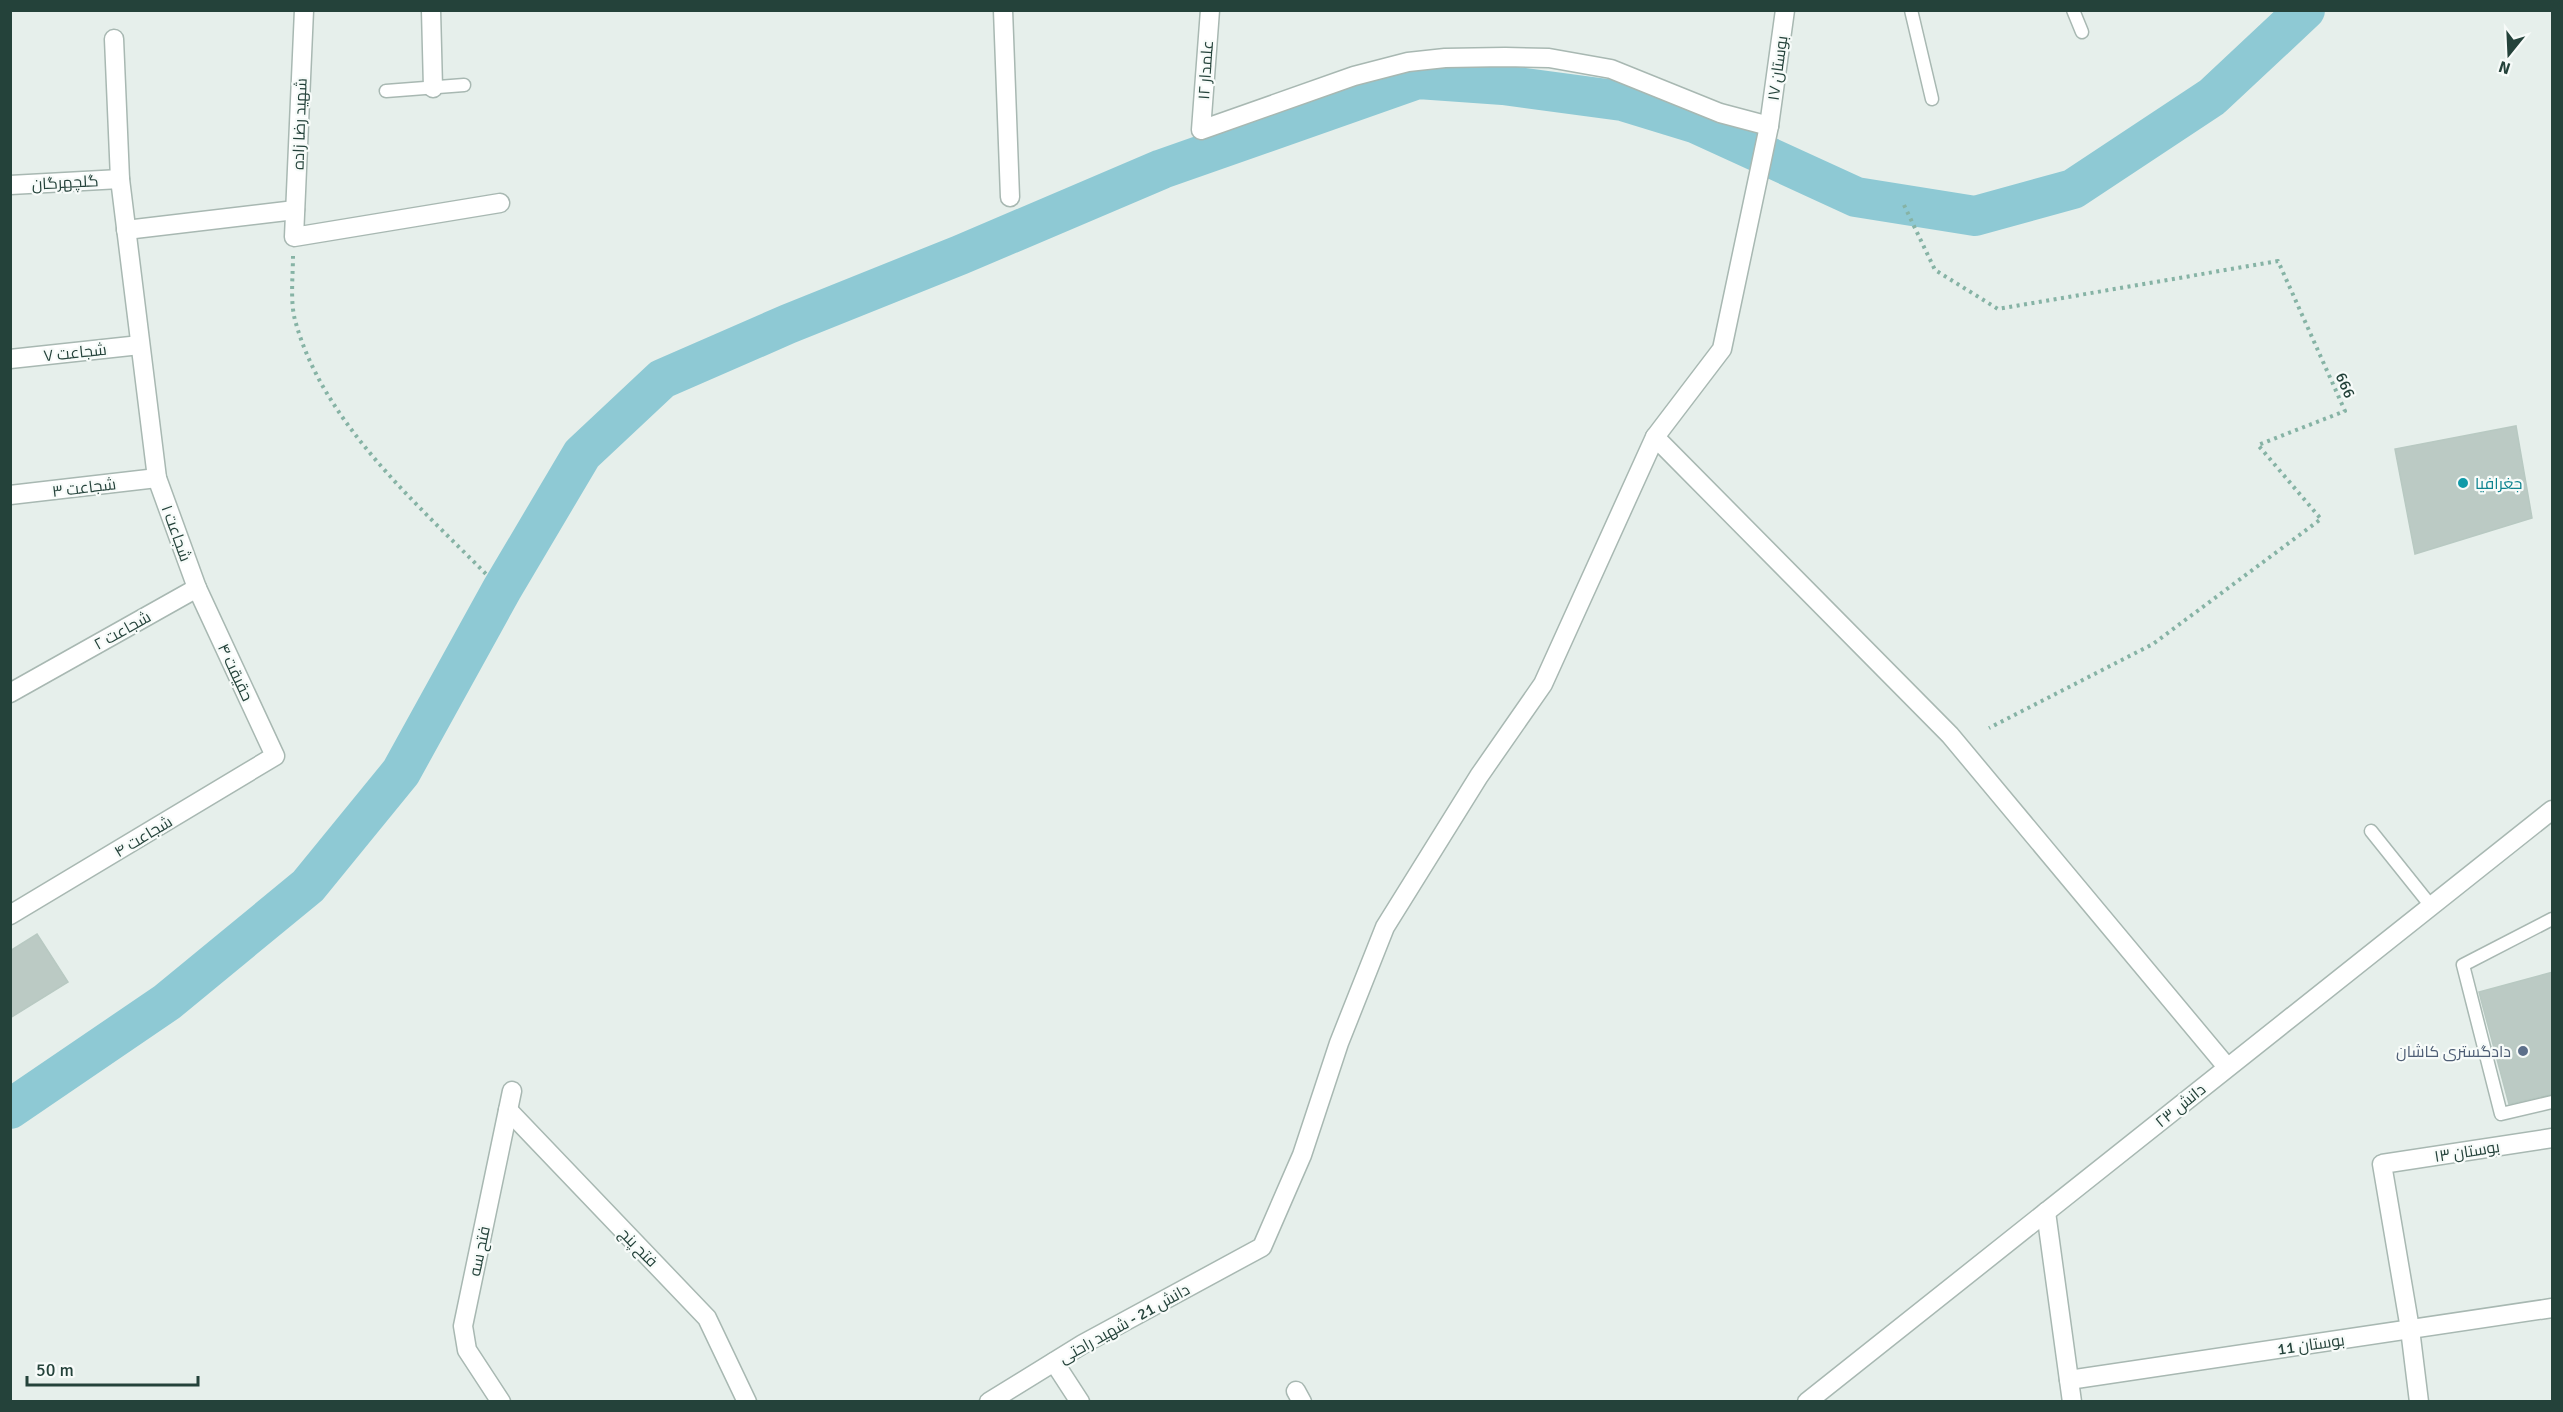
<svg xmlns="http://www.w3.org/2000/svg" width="2563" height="1412" font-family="Signika,Cairo,sans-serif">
<rect width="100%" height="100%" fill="#e6efeb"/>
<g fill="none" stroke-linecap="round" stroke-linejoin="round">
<path stroke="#8ec9d4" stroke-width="40" d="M 10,1109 L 167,1002 L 308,886 L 401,772 L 502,589 L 582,454 L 662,379 L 788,324 L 960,255 L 1162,169 L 1418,79 L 1503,85 L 1622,101 L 1697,124 L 1856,197 L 1975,216 L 2073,189 L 2212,97 L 2305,10"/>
</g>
<g fill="#bbcac4" stroke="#b8c9c2" stroke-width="1.5">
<path d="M 2516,426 L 2532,518 L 2415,554 L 2395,449 Z"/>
<path d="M 37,934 L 68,982 L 10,1018 L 10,951 Z"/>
<path d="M 2553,972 L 2553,1094 L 2509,1104 L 2479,992 Z"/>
</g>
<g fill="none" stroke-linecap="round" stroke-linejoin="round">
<g stroke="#a8b8b2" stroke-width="15">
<g id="lane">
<path d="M 1911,10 L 1932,99"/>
<path d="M 2073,10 L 2082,32"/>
<path d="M 386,91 L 464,85"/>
<path d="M 2371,831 L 2431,906"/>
<path d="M 2552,919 L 2463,965 L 2501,1114 L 2552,1102"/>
</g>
</g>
<g stroke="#a8b8b2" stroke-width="21">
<g id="street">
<path d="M 304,10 L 294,237 L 500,203"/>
<path d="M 431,10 L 433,88"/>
<path d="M 1003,10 L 1010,197"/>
<path d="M 1210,10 L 1201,130 L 1354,76 L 1408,62 L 1445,58 L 1505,57 L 1549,58 L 1611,69 L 1720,113 L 1769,126"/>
<path d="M 10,185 L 120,179"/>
<path d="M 126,230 L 295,210"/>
<path d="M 10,359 L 140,345"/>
<path d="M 1655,437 L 1950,735 L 2227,1067"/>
<path d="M 10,495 L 157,478"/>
<path d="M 10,693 L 197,588"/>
<path d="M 10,915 L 275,756 L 197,588 L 157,478 L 120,179 L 114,39"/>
<path d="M 508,1110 L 707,1318 L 747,1402"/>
<path d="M 2046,1212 L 2072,1402"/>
<path d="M 1054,1362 L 1080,1402"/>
<path d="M 2069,1380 L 2552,1308"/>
<path d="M 1296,1391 L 1302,1402"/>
<path d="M 501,1402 L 467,1350 L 463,1326 L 512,1091"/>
<path d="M 989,1402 L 1083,1344 L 1262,1247 L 1302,1155 L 1339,1043 L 1385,927 L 1479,776 L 1543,684 L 1655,437 L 1722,349 L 1769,126 L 1785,10"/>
<path d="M 1807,1402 L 2552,810"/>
<path d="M 2419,1402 L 2410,1329 L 2382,1164 L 2552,1138"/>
</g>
</g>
<g stroke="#86b3a5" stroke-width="4" stroke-dasharray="3 4.5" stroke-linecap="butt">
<path d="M 1904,205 L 1935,270 L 1998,309 L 2278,261 L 2345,411 L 2258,445 L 2321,519 L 2153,644 L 1989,728"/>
<path d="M 293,256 C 293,275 290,301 295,320 C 322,421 415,502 486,574"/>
</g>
<use href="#lane" stroke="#fff" stroke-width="12"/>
<use href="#street" stroke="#fff" stroke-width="18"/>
</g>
<circle fill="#0f9aa8" stroke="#f7fbf9" stroke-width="2" cx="2463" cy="483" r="6"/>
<circle fill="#5c6f8a" stroke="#f7fbf9" stroke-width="2" cx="2523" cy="1051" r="6"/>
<g text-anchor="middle" stroke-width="4.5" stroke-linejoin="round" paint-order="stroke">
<g font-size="16" fill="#24423a" stroke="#f7fbf9">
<text transform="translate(1777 68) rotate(-82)" y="6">بوستان ۱۷</text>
<text transform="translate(1205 70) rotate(-86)" y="6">علمدار ۱۲</text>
<text transform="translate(299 124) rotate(-88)" y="6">شهید رضا زاده</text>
<text transform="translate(65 182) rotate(-3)" y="6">گلچهرگان</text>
<text transform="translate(75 352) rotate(-6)" y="6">شجاعت ۷</text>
<text transform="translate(2346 385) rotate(66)" y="6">666</text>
<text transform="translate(84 487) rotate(-7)" y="6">شجاعت ۳</text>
<text transform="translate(177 533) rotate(70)" y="6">شجاعت ۱</text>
<text transform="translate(122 630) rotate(-29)" y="6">شجاعت ۲</text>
<text transform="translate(236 672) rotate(65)" y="6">حقیقت ۴</text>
<text transform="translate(143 836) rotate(-31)" y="6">شجاعت ۴</text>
<text transform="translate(2180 1105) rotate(-39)" y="6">دانش ۲۳</text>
<text transform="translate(2467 1151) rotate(-9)" y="6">بوستان ۱۳</text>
<text transform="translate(639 1247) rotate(46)" y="6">فتح پنج</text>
<text transform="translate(479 1251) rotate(-78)" y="6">فتح سه</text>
<text transform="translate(1124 1323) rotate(-29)" y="6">دانش 21 - شهید راحتی</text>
<text transform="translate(2311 1344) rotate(-8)" y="6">بوستان 11</text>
</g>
<g font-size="16" fill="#0d838f" stroke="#f7fbf9" text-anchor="start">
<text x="2475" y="489">جغرافیا</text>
</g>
<g font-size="16" fill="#4e5e75" stroke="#f7fbf9" text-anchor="end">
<text x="2511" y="1057">دادگستری کاشان</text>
</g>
</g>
<rect width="2563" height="1412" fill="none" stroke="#24423a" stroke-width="24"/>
<g transform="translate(2509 54) rotate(198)" stroke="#f7fbf9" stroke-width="4.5" paint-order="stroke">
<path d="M0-4.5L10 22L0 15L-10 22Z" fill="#24423a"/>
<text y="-9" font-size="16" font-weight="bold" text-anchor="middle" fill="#24423a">N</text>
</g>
<path d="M27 1376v9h171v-9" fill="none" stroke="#24423a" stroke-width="3"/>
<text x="36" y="1376" font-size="18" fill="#24423a" stroke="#f7fbf9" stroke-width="4.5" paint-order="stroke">50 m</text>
</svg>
